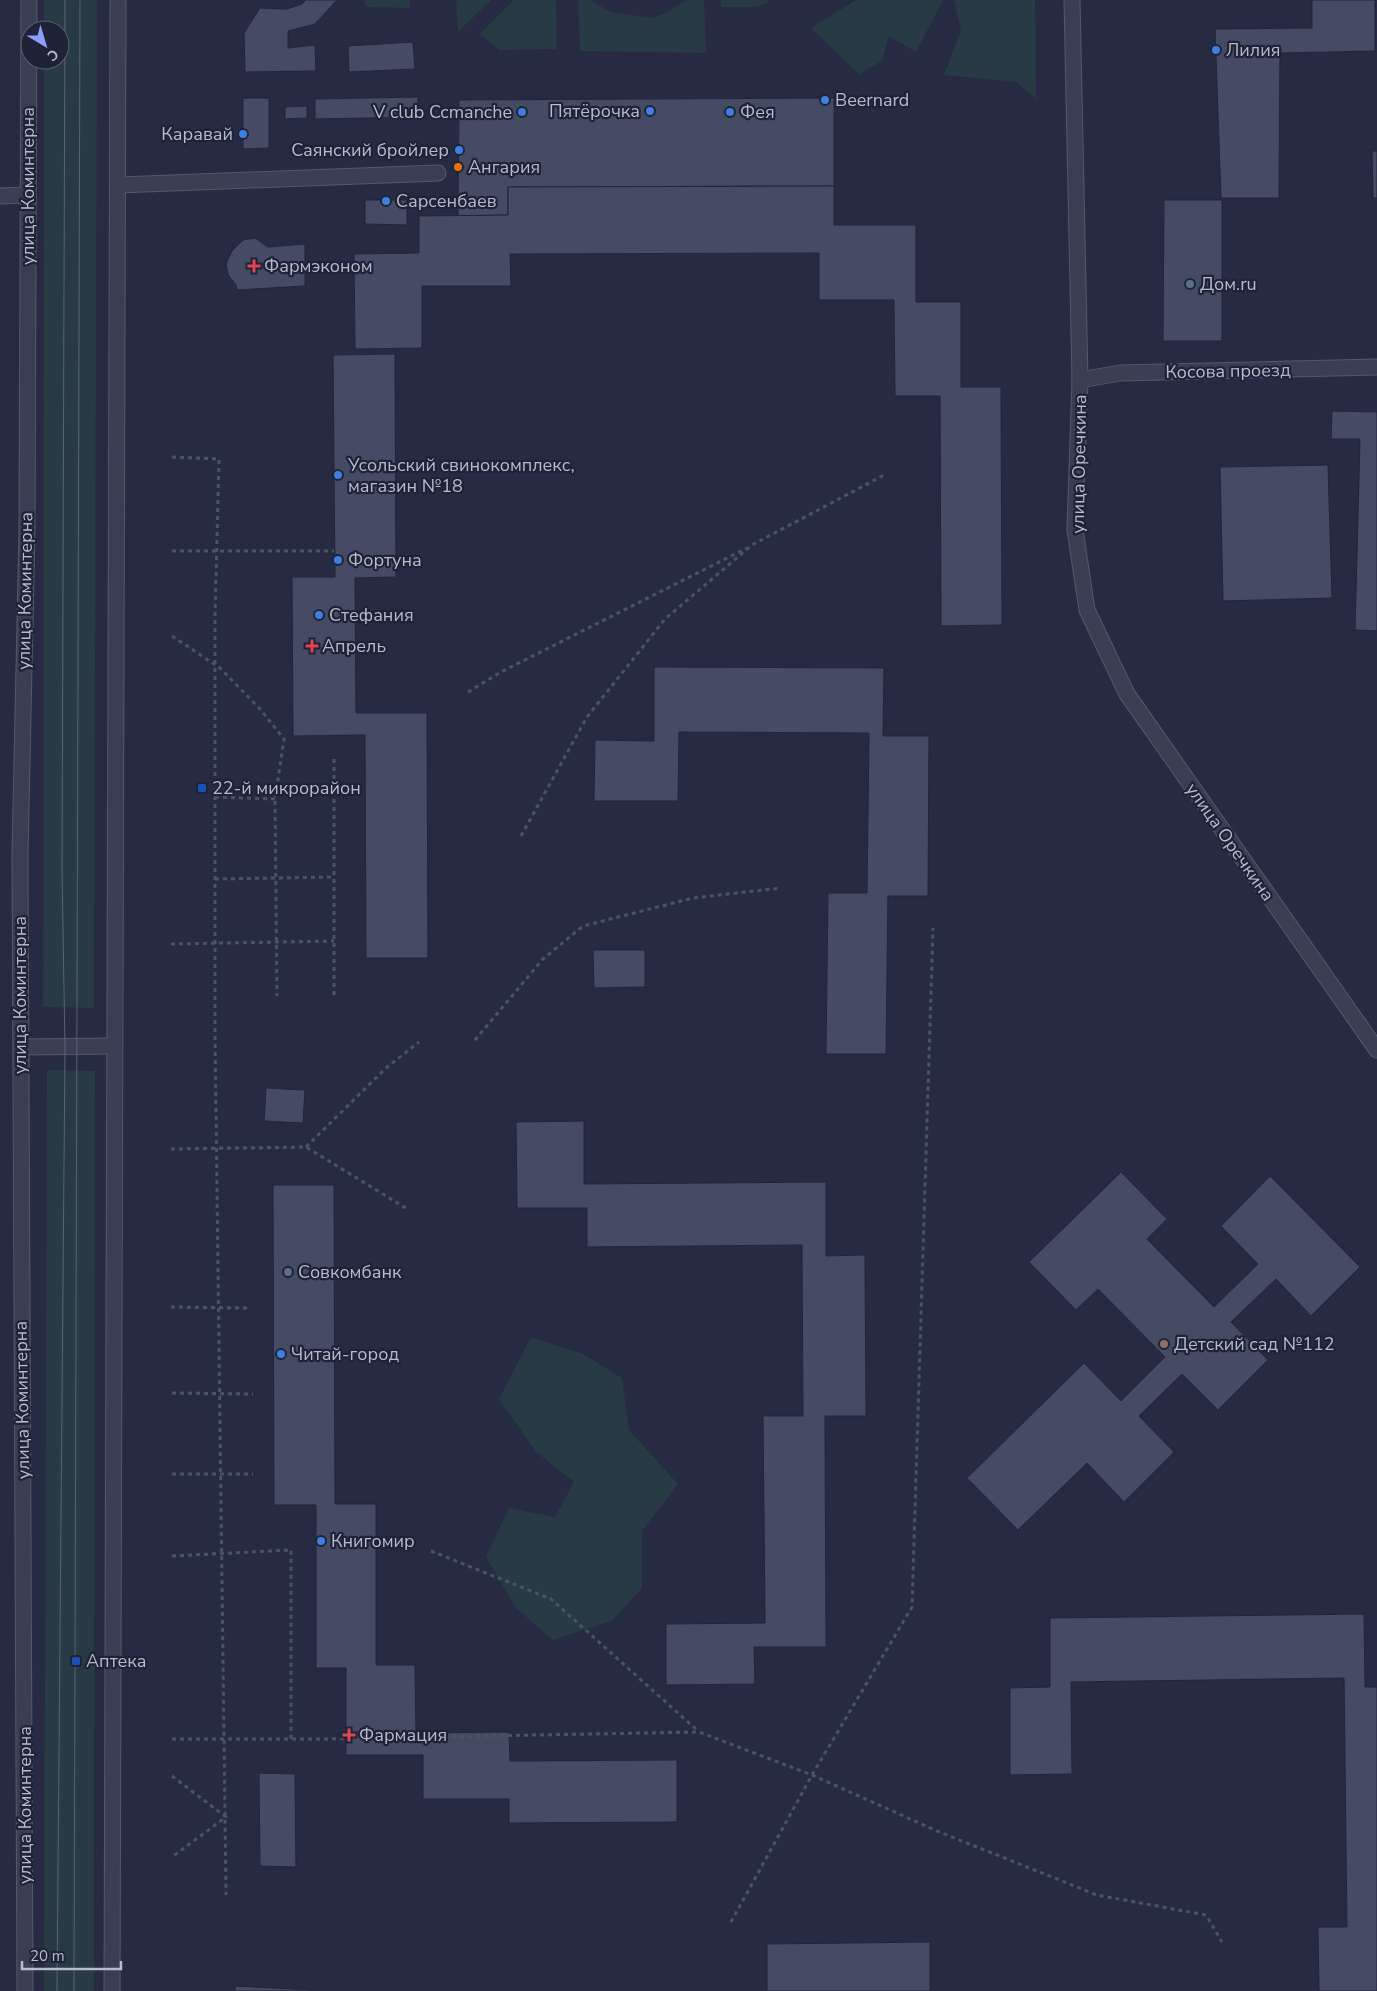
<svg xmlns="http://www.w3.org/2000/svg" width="1377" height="1991" font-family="'Nunito Sans',sans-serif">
<rect width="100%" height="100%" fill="#262b43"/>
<g fill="#283a44">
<path d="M 44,0 L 97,0 L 94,1008 L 43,1007 L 44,60 L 60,60 L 60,30 L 44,30 Z"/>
<path d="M 365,0 L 410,0 L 410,8 L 365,7 Z"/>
<path d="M 456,0 L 491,0 L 458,32 Z"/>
<path d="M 514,0 L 556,0 L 557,49 L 499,50 L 480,34 Z"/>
<path d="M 578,0 L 590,0 L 610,12 L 652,18 L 665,13 L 687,0 L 704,0 L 706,53 L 580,51 Z"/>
<path d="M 721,0 L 767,0 L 769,2 L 757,7 L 721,7 Z"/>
<path d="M 856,0 L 943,0 L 916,52 L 889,36 L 882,61 L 859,74 L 811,28 Z"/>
<path d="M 954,0 L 1035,0 L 1036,99 L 1016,82 L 944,75 L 961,30 Z"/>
<path d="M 47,1070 L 95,1071 L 94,1991 L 44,1991 Z"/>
<path d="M 531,1337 L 583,1354 L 622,1378 L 629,1430 L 678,1484 L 642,1531 L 642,1588 L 612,1621 L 553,1640 L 516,1608 L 486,1557 L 509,1508 L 555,1517 L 574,1482 L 536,1452 L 499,1399 Z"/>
</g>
<g fill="#454a65" stroke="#21253a">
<path d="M 306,0 L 337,0 L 315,24 L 288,31 L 288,48 L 315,45 L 316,71 L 245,72 L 244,33 L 260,8 L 287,9 L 302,4 Z"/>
<path d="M 1312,0 L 1375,0 L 1375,51 L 1280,53 L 1279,198 L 1221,198 L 1215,29 L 1312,28 Z"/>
<path d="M 413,42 L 415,69 L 349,72 L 348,46 Z"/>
<path d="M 418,97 L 418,117 L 315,119 L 315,99 Z"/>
<path d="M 243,98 L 269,98 L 269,148 L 243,149 Z"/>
<path d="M 834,98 L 834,186 L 508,187 L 508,215 L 458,216 L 459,100 Z"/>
<path d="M 307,106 L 307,118 L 285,119 L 285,107 Z"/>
<path d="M 1372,151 L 1377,151 L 1377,198 L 1373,198 Z"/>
<path d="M 834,186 L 834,225 L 916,225 L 916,302 L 961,302 L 961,387 L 1001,387 L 1002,625 L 941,626 L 940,396 L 895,396 L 894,300 L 819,300 L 819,253 L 510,254 L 511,286 L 422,286 L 422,348 L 355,349 L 354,254 L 419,253 L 419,216 L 508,215 L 508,187 Z"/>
<path d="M 365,200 L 407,200 L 407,225 L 365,224 Z"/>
<path d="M 1164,200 L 1222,200 L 1222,341 L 1163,341 Z"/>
<path d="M 255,238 L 268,247 L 305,244 L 305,286 L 237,290 L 236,285 L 228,275 L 226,264 L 232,251 L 243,240 Z"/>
<path d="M 395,354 L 396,577 L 355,578 L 356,713 L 427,713 L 428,958 L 366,958 L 365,735 L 293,736 L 292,577 L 335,577 L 333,355 Z"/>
<path d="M 1332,411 L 1377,412 L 1377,631 L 1355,630 L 1360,439 L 1331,439 Z"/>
<path d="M 1328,465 L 1332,598 L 1223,601 L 1220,467 Z"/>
<path d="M 654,667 L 884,668 L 883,736 L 929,736 L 928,896 L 888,896 L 886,1054 L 826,1054 L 828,893 L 867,893 L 869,733 L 679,732 L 678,801 L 594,801 L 595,740 L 654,741 Z"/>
<path d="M 593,950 L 645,950 L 645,987 L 594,988 Z"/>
<path d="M 266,1088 L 305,1090 L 303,1123 L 264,1121 Z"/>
<path d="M 584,1121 L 584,1184 L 826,1182 L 826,1256 L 865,1255 L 866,1416 L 825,1416 L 826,1647 L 754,1647 L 755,1684 L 666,1685 L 666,1624 L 765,1623 L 763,1416 L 803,1416 L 802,1245 L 587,1247 L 587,1208 L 517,1208 L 516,1122 Z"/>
<path d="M 1121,1172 L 1167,1219 L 1147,1239 L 1214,1307 L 1258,1264 L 1221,1226 L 1270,1176 L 1360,1267 L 1311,1316 L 1276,1279 L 1231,1322 L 1268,1360 L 1218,1410 L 1182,1374 L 1139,1416 L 1174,1452 L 1124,1502 L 1087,1463 L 1018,1530 L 967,1478 L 1084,1363 L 1121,1401 L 1165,1357 L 1098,1289 L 1076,1310 L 1029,1262 Z"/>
<path d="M 273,1185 L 334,1185 L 335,1504 L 376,1504 L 376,1665 L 415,1665 L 416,1733 L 509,1732 L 510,1761 L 677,1760 L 677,1822 L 509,1823 L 509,1799 L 423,1799 L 423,1755 L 346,1755 L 346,1668 L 316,1668 L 316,1505 L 274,1505 Z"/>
<path d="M 1364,1614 L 1365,1687 L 1377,1687 L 1377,1991 L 1319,1991 L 1318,1927 L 1347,1927 L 1344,1678 L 1071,1682 L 1072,1774 L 1010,1775 L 1010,1688 L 1050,1687 L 1050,1618 Z"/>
<path d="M 259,1773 L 295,1774 L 296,1867 L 260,1866 Z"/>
<path d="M 930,1942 L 930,1991 L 767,1991 L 767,1944 Z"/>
<path d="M 235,1986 L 311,1990 L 311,1991 L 235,1991 Z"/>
</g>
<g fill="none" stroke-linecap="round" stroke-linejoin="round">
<g stroke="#56596d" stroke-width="17">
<g id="minor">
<path d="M 1072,0 L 1080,380 L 1075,530 L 1087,610 L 1127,694 L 1377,1050"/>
<path d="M 119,185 L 438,173"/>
<path d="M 0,196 L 27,195"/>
<path d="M 1080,380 L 1120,373 L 1377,367"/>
<path d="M 22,1047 L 113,1046"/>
<path d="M 25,1991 L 20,855 L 27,529 L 29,0"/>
<path d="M 112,1991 L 118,0"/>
</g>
</g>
<g stroke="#465761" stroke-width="3" stroke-dasharray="4 4" stroke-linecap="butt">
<path d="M 172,457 L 219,459 L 215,617 L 215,1033 L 226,1895"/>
<path d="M 172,551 L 334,551"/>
<path d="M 172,636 L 220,668 L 260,709 L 284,739 L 275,799 L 277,996"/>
<path d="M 468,692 L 501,672 L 747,548"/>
<path d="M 334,759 L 334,996"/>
<path d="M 215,797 L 275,799"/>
<path d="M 521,836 L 587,717 L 665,619 L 752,545 L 886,474"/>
<path d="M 215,879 L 334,877"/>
<path d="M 171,944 L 334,941"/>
<path d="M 475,1040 L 543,959 L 583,926 L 693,898 L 781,888"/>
<path d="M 306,1147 L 386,1068 L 419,1042"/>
<path d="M 171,1149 L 306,1147 L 409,1210"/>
<path d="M 171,1307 L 249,1308"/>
<path d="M 172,1393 L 253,1394"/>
<path d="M 172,1474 L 253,1474"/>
<path d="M 431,1551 L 551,1599 L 698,1731"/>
<path d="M 172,1556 L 291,1550 L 291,1739"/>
<path d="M 172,1739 L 324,1739 L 699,1732 L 812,1775 L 937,1831 L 1097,1895 L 1206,1915 L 1222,1942"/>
<path d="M 172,1776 L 226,1817 L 172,1857"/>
<path d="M 731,1922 L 812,1775 L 912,1607 L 933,928"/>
</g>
<use href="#minor" stroke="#3a3e53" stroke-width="15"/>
<g stroke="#5c617a" stroke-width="1">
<path d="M 57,1991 L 65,1047 L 62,870 L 65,0"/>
<path d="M 74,1991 L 80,0"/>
</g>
</g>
<g fill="#3f7fe0" stroke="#1f2338" stroke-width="2">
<circle cx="1216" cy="50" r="5"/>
<circle cx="825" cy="100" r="5"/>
<circle cx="650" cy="111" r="5"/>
<circle cx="522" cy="112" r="5"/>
<circle cx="730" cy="112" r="5"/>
<circle cx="243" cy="134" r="5"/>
<circle cx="459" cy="150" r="5"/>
<circle cx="386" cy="201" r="5"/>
<circle cx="338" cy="475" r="5"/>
<circle cx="338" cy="560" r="5"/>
<circle cx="319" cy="615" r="5"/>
<circle cx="281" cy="1354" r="5"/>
<circle cx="321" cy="1541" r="5"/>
</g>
<circle fill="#e8710a" stroke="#1f2338" stroke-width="2" cx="458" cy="167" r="5"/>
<g fill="#e0444e" stroke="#1f2338" stroke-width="2">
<path d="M251.5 258.5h5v5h5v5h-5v5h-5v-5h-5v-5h5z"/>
<path d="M309.5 638.5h5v5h5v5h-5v5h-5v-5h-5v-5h5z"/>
<path d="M346.5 1727.5h5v5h5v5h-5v5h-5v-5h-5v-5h5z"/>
</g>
<g fill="#5c6f8a" stroke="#1f2338" stroke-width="2">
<circle cx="1190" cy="284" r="5"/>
<circle cx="288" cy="1272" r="5"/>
</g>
<g fill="#1a4fb4" stroke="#1f2338" stroke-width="2">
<rect x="197" y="783" width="10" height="10" rx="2.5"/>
<rect x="71" y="1656" width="10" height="10" rx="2.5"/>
</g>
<circle fill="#8d6e63" stroke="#1f2338" stroke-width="2" cx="1164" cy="1344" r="5"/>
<g text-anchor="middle" stroke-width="4.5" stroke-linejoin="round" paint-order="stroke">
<g font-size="18" fill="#b8bacd" stroke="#1f2338" text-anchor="start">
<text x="1226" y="56">Лилия</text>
<text x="835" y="106">Beernard</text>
<text x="640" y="117" text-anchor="end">Пятёрочка</text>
<text x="512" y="118" text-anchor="end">V club Ccmanche</text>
<text x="740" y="118">Фея</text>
<text x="233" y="140" text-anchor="end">Каравай</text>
<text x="449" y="156" text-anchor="end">Саянский бройлер</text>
<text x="468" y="173">Ангария</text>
<text x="396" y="207">Сарсенбаев</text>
<text x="264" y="272">Фармэконом</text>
<text x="1200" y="290">Дом.ru</text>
<text x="348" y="471">Усольский свинокомплекс,<tspan x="348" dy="21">магазин №18</tspan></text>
<text x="348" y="566">Фортуна</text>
<text x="329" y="621">Стефания</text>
<text x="322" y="652">Апрель</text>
<text x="212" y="794">22-й микрорайон</text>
<text x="298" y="1278">Совкомбанк</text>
<text x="1174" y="1350">Детский сад №112</text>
<text x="291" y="1360">Читай-город</text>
<text x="331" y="1547">Книгомир</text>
<text x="86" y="1667">Аптека</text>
<text x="359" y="1741">Фармация</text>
</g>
<g font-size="18" fill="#b8bacd" stroke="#1f2338">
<text transform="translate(28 186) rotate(-90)" y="6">улица Коминтерна</text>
<text transform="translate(1228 371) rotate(-1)" y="6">Косова проезд</text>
<text transform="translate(1079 464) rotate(-89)" y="6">улица Оречкина</text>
<text transform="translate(25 591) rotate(-89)" y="6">улица Коминтерна</text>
<text transform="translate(1230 842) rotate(55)" y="6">улица Оречкина</text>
<text transform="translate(20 995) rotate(-90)" y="6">улица Коминтерна</text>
<text transform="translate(22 1400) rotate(-91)" y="6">улица Коминтерна</text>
<text transform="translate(25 1805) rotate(-90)" y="6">улица Коминтерна</text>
</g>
</g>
<g transform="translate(45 45) rotate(142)"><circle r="24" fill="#1f2338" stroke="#5c5f74"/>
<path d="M0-4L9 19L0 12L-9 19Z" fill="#8e9cfc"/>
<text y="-8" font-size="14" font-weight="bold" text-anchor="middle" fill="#b8bacd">С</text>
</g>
<path d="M22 1961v8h99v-8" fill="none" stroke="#b8bacd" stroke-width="2.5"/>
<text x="30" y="1961" font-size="15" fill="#b8bacd" stroke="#1f2338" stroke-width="4" paint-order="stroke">20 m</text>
</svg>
